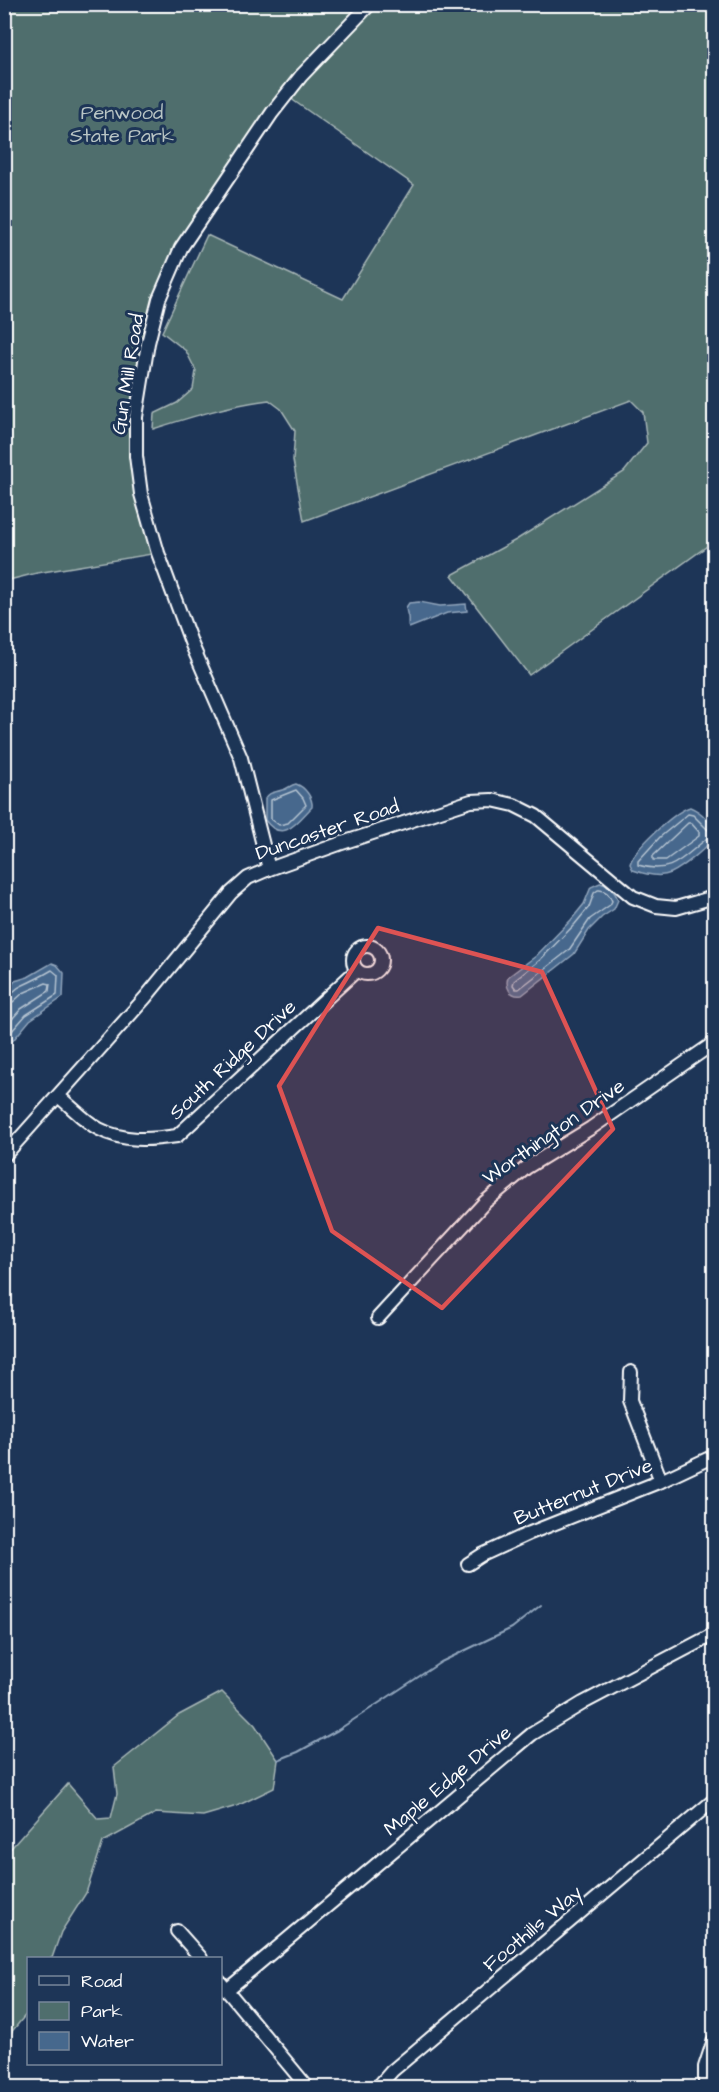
<svg xmlns="http://www.w3.org/2000/svg" width="719" height="2092" font-family="'Architects Daughter',sans-serif">
<rect width="100%" height="100%" fill="#1d3557"/>
<filter id="ink" filterUnits="userSpaceOnUse"><feTurbulence type="fractalNoise" baseFrequency=".0167" numOctaves="2"/><feDisplacementMap in="SourceGraphic" scale="12" xChannelSelector="R" yChannelSelector="G"/><feConvolveMatrix kernelMatrix="1 2 1 2 8 2 1 2 1" color-interpolation-filters="sRGB"/></filter>
<g filter="url(#ink)">
<g fill="#4f6e6d" stroke="#a7b6b6" stroke-width="1.5">
<path d="M 5,5 L 714,5 L 714,541 L 529,675 L 452,575 L 516,540 L 624,472 L 647,443 L 643,412 L 631,400 L 304,521 L 293,460 L 295,431 L 281,409 L 269,400 C 229,405 191,417 153,429 L 154,414 L 177,403 L 193,389 L 196,371 L 186,351 L 162,332 L 207,235 L 343,299 L 414,185 L 294,101 L 287,94 L 225,181 L 159,299 L 136,456 L 158,553 L 37,573 L 5,581 Z"/>
<path d="M 222,1692 L 255,1725 L 278,1760 L 274,1788 L 237,1806 L 203,1816 L 156,1813 L 103,1842 L 86,1893 L 61,1932 L 52,1958 L 28,1958 L 28,2012 L 9,2035 L 5,2037 L 5,1855 L 68,1784 L 98,1819 L 111,1818 L 117,1794 L 114,1767 L 179,1715 Z"/>
</g>
<g fill="#46688d" stroke="#90a4bb" stroke-width="1.5">
<path d="M 419,602 L 440,606 L 466,604 L 467,611 L 447,613 L 409,628 C 407,624 409,621 408,617 C 407,611 404,609 409,603 Z"/>
<path d="M 296,784 C 305,787 313,798 312,807 C 298,821 283,845 265,820 L 265,799 C 270,791 274,793 282,790 C 288,789 290,785 296,784 Z"/>
<path d="M 690,807 C 702,812 713,823 714,836 C 710,846 682,868 671,873 C 660,878 644,874 633,870 L 630,864 C 634,849 674,812 690,807 Z"/>
<path d="M 600,883 C 610,885 615,891 618,900 L 614,909 L 602,917 L 589,930 L 574,954 L 522,995 C 510,997 505,987 508,977 L 536,956 L 571,920 L 584,904 L 591,887 Z"/>
<path d="M 52,963 L 57,965 L 64,973 L 63,997 L 30,1020 L 5,1050 L 5,993 L 15,981 L 28,977 Z"/>
</g>
<g fill="none" stroke-linecap="round" stroke-linejoin="round">
<g stroke="#b5c3d1" stroke-width="1.5">
<path d="M 296,790 L 303,798 L 306,805 L 288,823 L 279,825 L 271,819 L 271,800 Z"/>
<path d="M 688,814 L 693,815 L 710,832 L 710,835 L 705,840 C 681,859 671,875 638,865 L 638,861 L 660,837 Z"/>
<path d="M 688,823 L 691,823 L 699,832 L 699,836 L 666,860 L 653,860 L 653,856 Z"/>
<path d="M 598,890 C 605,889 610,895 612,901 L 610,905 L 590,919 L 569,950 L 519,989 L 516,989 L 513,985 L 514,981 L 540,960 L 575,924 L 589,907 L 594,893 Z"/>
<path d="M 4,997 C 13,995 14,989 21,986 C 32,981 42,976 52,970 L 58,975 L 57,995 L 26,1015 L 4,1040"/>
<path d="M 4,1004 L 13,1002 L 23,993 L 46,983 L 50,984 L 49,991 L 21,1009 L 4,1028"/>
</g>
<path stroke="#90a4bb" stroke-width="2" d="M 278,1760 L 298,1752 L 338,1730 L 441,1662 L 512,1628 L 541,1605"/>
<g stroke="#fff" stroke-width="16">
<g id="minor">
<path d="M 269,869 L 241,758 L 192,645 L 158,553 L 141,494 L 136,456 L 136,417 L 148,343 L 159,299 L 181,248 L 272,113 L 301,76 L 370,4"/>
<circle cx="367" cy="960" r="14"/>
<path d="M 58,1096 C 71,1106 84,1121 99,1129 C 124,1142 150,1140 177,1136 L 357,970"/>
<path d="M 4,1156 L 145,998 L 231,893 L 248,878 L 269,869 L 339,844 L 471,801 L 492,800 L 514,805 L 536,816 L 633,897 L 656,906 L 676,908 L 714,897"/>
<path d="M 378,1318 L 485,1202 L 526,1168 L 591,1128 L 714,1043"/>
<path d="M 631,1372 L 630,1401 L 661,1481"/>
<path d="M 468,1564 L 482,1555 L 530,1533 L 661,1481 L 714,1456"/>
<path d="M 177,1931 L 201,1958"/>
<path d="M 220,1982 L 308,2088"/>
<path d="M 227,1990 L 532,1734 L 583,1703 L 714,1634"/>
<path d="M 377,2088 L 392,2071 L 714,1800"/>
<path d="M 705,2088 L 705,2067 L 714,2040"/>
</g>
</g>
<use href="#minor" stroke="#1d3557" stroke-width="12"/>
</g>
</g>
<path fill="#de5353" fill-opacity="0.2" stroke="#de5353" stroke-width="4.5" stroke-linejoin="round" d="M 378,928 L 542,972 L 613,1129 L 442,1308 L 332,1231 L 279,1086 Z"/>
<g text-anchor="middle" stroke-width="6" stroke-linejoin="round" paint-order="stroke">
<g font-size="20" fill="#b9c5c5" stroke="#1d3557">
<text x="122" y="119">Penwood<tspan x="122" dy="23">State Park</tspan></text>
</g>
<g font-size="20" fill="#fff" stroke="#1d3557">
<text transform="translate(127 374) rotate(-81)" y="7">Gun Mill Road</text>
<text transform="translate(327 829) rotate(-19)" y="7">Duncaster Road</text>
<text transform="translate(232 1059) rotate(-43)" y="7">South Ridge Drive</text>
<text transform="translate(553 1131) rotate(-35)" y="7">Worthington Drive</text>
<text transform="translate(583 1491) rotate(-22)" y="7">Butternut Drive</text>
<text transform="translate(447 1780) rotate(-40)" y="7">Maple Edge Drive</text>
<text transform="translate(532 1928) rotate(-40)" y="7">Foothills Way</text>
</g>
</g>
<rect width="719" height="2092" fill="none" stroke="#1d3557" stroke-width="24"/>
<rect x="12" y="12" width="695" height="2068" fill="none" stroke="#fff" stroke-width="2" filter="url(#ink)"/>
<rect x="27" y="1957" width="195" height="108" fill="#1d3557" stroke="#77869a" stroke-width="1.5"/>
<rect x="39" y="1976" width="30" height="9" fill="#1d3557" stroke="#77869a" stroke-width="1.5"/>
<text x="81" y="1987" font-size="18" fill="#ffffff">Road</text>
<rect x="39" y="2002" width="30" height="18" fill="#4f6e6d" stroke="#77869a" stroke-width="1.5"/>
<text x="81" y="2017" font-size="18" fill="#ffffff">Park</text>
<rect x="39" y="2032" width="30" height="18" fill="#46688d" stroke="#77869a" stroke-width="1.5"/>
<text x="81" y="2047" font-size="18" fill="#ffffff">Water</text>
</svg>
